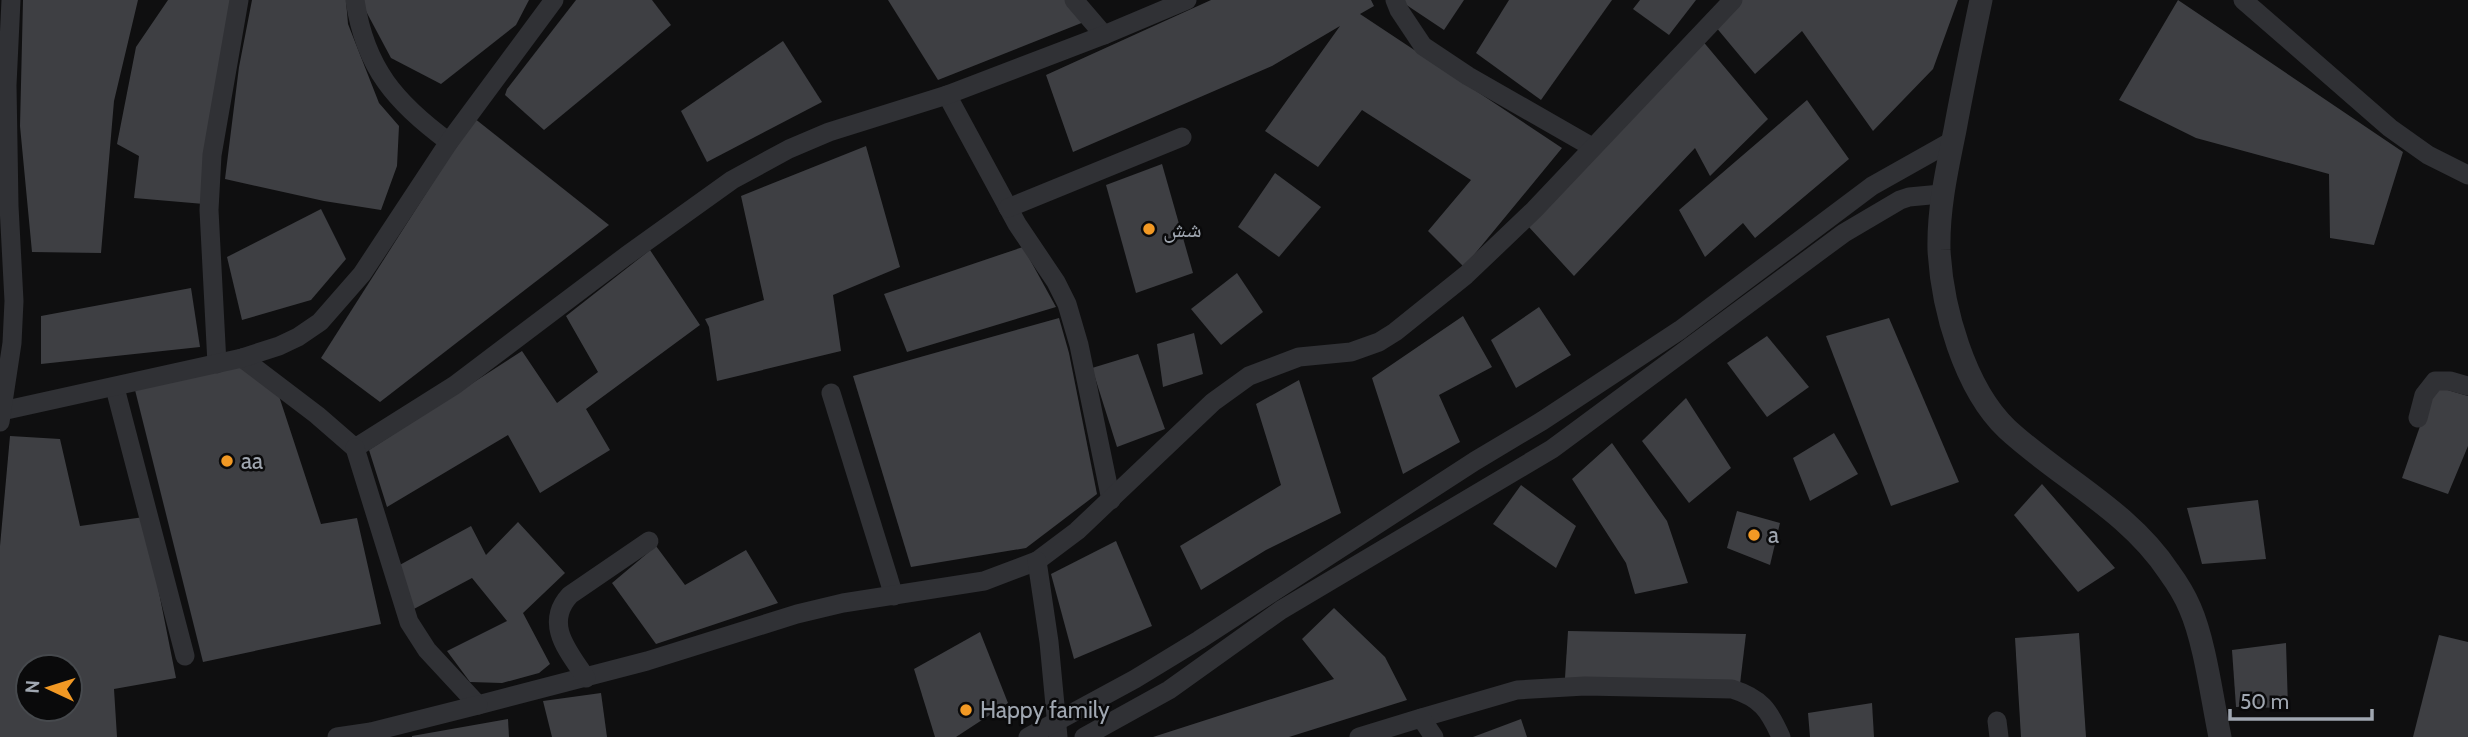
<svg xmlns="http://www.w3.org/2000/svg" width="2468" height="737" font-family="Cabin,'Noto Naskh Arabic',sans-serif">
<rect width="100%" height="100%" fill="#0f0f10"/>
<g fill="#3e3f43" fill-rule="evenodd">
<path d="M 23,0 L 138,0 L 114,101 L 101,253 L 32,252 L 20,126 Z"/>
<path d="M 168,0 L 236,0 L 204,204 L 134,198 L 139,156 L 117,144 L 136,47 Z"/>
<path d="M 252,0 L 346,0 L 348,24 L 379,103 L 399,126 L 397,166 L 381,210 L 324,201 L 225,179 L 239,67 Z"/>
<path d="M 360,0 L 529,0 L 516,25 L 441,84 L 391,58 Z"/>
<path d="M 576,0 L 652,0 L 671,25 L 544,130 L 505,95 L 507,89 Z"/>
<path d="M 888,0 L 1065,0 L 1084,22 L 938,80 Z"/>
<path d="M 1211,0 L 1371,0 L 1374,6 L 1360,14 L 1562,148 L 1464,267 L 1428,231 L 1471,180 L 1362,110 L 1318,167 L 1265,131 L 1340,26 L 1272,66 L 1073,152 L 1046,75 Z"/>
<path d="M 1399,0 L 1464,0 L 1444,30 Z"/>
<path d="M 1509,0 L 1612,0 L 1541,100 L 1476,53 Z"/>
<path d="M 1640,0 L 1696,0 L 1669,35 L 1633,9 Z"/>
<path d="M 1739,0 L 1958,0 L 1933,69 L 1873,131 L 1802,31 L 1755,74 L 1715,26 Z"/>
<path d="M 2178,0 L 2403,152 L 2374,245 L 2330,238 L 2329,174 L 2196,138 L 2119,100 Z"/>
<path d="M 1701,39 L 1768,119 L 1710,176 L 1695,148 L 1574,276 L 1528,226 Z"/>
<path d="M 783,41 L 822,102 L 707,162 L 681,111 Z"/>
<path d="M 1807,100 L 1849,159 L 1755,238 L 1743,223 L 1705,257 L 1679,210 Z"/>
<path d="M 474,118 L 609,225 L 380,402 L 321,358 Z"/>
<path d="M 866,146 L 900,267 L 833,295 L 841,351 L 717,381 L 709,327 L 705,319 L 764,300 L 741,196 Z"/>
<path d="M 1162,164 L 1193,273 L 1136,293 L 1106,185 Z"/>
<path d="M 1275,173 L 1321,207 L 1279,257 L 1238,227 Z"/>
<path d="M 321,209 L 346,259 L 311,300 L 242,320 L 227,257 Z"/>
<path d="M 1023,247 L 1056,307 L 907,352 L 884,294 Z"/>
<path d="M 650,250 L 700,325 L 586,409 L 610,450 L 540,493 L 508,435 L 387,507 L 369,450 L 522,351 L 557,403 L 598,372 L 566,316 Z"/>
<path d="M 1237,273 L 1263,312 L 1221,345 L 1191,309 Z"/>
<path d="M 191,288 L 200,347 L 41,364 L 41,316 Z"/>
<path d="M 1539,307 L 1571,355 L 1516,388 L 1491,340 Z"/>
<path d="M 1463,316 L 1492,367 L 1439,395 L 1460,442 L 1403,474 L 1372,378 Z"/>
<path d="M 1059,318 L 1069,353 L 1097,494 L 1026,548 L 911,567 L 853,376 Z"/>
<path d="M 1889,318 L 1959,482 L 1891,506 L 1826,336 Z"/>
<path d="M 1194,333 L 1203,374 L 1163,387 L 1157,344 Z"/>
<path d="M 1767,336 L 1809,387 L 1767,417 L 1727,363 Z"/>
<path d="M 1138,354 L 1165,429 L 1117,447 L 1092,368 Z"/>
<path d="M 241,363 L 278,393 L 321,524 L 357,518 L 381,624 L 203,662 L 135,390 Z"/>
<path d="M 1299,380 L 1341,513 L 1266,550 L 1201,590 L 1180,546 L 1281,485 L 1256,404 Z"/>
<path d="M 2434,386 L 2468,396 L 2468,446 L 2448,494 L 2402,478 Z"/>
<path d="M 1686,398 L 1731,468 L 1689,503 L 1642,441 Z"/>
<path d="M 1834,433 L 1858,474 L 1810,501 L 1793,458 Z"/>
<path d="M 10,436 L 60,439 L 80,526 L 144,517 L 176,678 L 114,689 L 117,737 L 0,737 L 0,546 ZM 28,667 L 70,667 L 70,709 L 28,709 Z"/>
<path d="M 1612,443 L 1667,521 L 1688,583 L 1635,594 L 1626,563 L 1572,479 Z"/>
<path d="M 2042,484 L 2115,568 L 2078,592 L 2014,515 Z"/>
<path d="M 1521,485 L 1576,526 L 1556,568 L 1493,524 Z"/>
<path d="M 2258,500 L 2266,559 L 2202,564 L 2187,508 Z"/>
<path d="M 1737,511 L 1780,523 L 1770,565 L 1727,548 Z"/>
<path d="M 518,522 L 565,573 L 523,613 L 550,664 L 539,673 L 502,683 L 470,682 L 447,651 L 507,621 L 472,578 L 412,610 L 396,567 L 471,526 L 486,555 Z"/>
<path d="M 1116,541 L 1152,626 L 1074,659 L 1051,574 Z"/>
<path d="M 656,546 L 685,585 L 746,550 L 778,603 L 656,644 L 612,583 Z"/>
<path d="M 1334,608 L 1385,657 L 1407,700 L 1289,737 L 1153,737 L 1334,679 L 1302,639 Z"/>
<path d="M 1568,631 L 1746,634 L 1740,684 L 1565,678 Z"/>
<path d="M 980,632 L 1008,703 L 956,737 L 935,737 L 914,669 Z"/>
<path d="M 2079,633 L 2086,737 L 2021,737 L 2015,638 Z"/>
<path d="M 2439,635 L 2468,642 L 2468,737 L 2413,737 Z"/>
<path d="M 2286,643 L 2288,708 L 2236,707 L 2232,650 Z"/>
<path d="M 601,693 L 607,737 L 552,737 L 543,701 Z"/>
<path d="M 1872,703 L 1874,737 L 1810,737 L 1808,713 Z"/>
<path d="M 508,719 L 509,737 L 412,737 L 412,736 Z"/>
<path d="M 1521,719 L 1527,737 L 1473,737 Z"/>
</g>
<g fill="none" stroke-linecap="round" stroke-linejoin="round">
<g stroke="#303135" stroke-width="19">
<path d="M 355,0 C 365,68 396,103 449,142"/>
<path d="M 1074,0 L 1104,35"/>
<path d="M 1395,0 L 1399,10 L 1423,46 L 1468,76 L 1592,147"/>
<path d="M 2243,0 L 2390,128 L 2428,155 L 2468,175"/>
<path d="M 947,95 L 1017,224 L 1056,282 L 1067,304 L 1079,345 L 1111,500"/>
<path d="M 1008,208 L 1182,137"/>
<path d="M 242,358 L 317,415 L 355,448 L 455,385 L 626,256 L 732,180 L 789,149 L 829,132 L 947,95 L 1104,35 L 1187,0"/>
<path d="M 217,364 L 209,210 L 212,155 L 239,0"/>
<path d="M 115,388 L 185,656"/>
<path d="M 831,393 L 894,596"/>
<path d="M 2,411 L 242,358 L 279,346 L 298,337 L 320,322 L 362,274 L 449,142 L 554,0"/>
<path d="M 2418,418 L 2424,395 L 2435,381 L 2450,381 L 2468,386"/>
<path d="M 0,422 L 12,343 L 14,301 L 9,206 L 7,85 L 11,0"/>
<path d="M 355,448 L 409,622 L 427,650 L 478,705 L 647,661 L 797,614 L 843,603 L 984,581 L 1037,561 L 1077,531 L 1213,402 L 1249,376 L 1299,357 L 1351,352 L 1379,342 L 1395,332 L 1466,275 L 1534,210 L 1733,0"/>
<path d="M 1037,561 L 1049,642 L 1058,737"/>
<path d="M 586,678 C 569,652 543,624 570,595 L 649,541"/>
<path d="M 1421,718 L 1517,690 L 1585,686 L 1732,689 C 1761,698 1769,710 1781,737"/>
<path d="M 1997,721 L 1999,737"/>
<path d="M 337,737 L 371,732 L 478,705"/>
<path d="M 1028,737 L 1135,679 L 1199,640 L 1475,461 L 1542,421 L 1680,330 L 1872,186 L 1952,141"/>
<path d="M 1084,737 L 1169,690 L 1281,610 L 1552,449 L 1844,233 L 1900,200 L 1909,197 L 1941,194"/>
<path d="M 1359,737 L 1421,718 L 1434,737"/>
</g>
<path stroke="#303135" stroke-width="23" d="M 1981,0 C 1972,43 1963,86 1955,130 C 1947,169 1938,209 1939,250 C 1942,307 1964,388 2007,429 C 2060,478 2128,510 2169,572 C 2177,583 2185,596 2190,608 C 2205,642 2212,699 2220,737"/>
</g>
<g fill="#f29924" stroke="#0a0a0b" stroke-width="2.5">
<circle cx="1149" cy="229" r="7"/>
<circle cx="227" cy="461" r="7"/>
<circle cx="1754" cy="535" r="7"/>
<circle cx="966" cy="710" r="7"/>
</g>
<g text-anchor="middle" stroke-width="5" stroke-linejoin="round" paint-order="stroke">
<g font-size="23" fill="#a0a7b1" stroke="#0a0a0b" text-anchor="start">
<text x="1163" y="237">شش</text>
<text x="241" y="469">aa</text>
<text x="1768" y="543">a</text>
<text x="980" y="718">Happy family</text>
</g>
</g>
<g transform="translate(49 688) rotate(274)"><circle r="33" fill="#0a0a0b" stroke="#46494d" stroke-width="2"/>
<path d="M0-5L12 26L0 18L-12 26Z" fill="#f29924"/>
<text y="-10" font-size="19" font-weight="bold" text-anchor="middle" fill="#a0a7b1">N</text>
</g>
<path d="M2230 709v10h142v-10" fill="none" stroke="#a0a7b1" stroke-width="3.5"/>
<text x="2240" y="709" font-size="21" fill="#a0a7b1" stroke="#0a0a0b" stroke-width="5" paint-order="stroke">50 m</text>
</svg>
